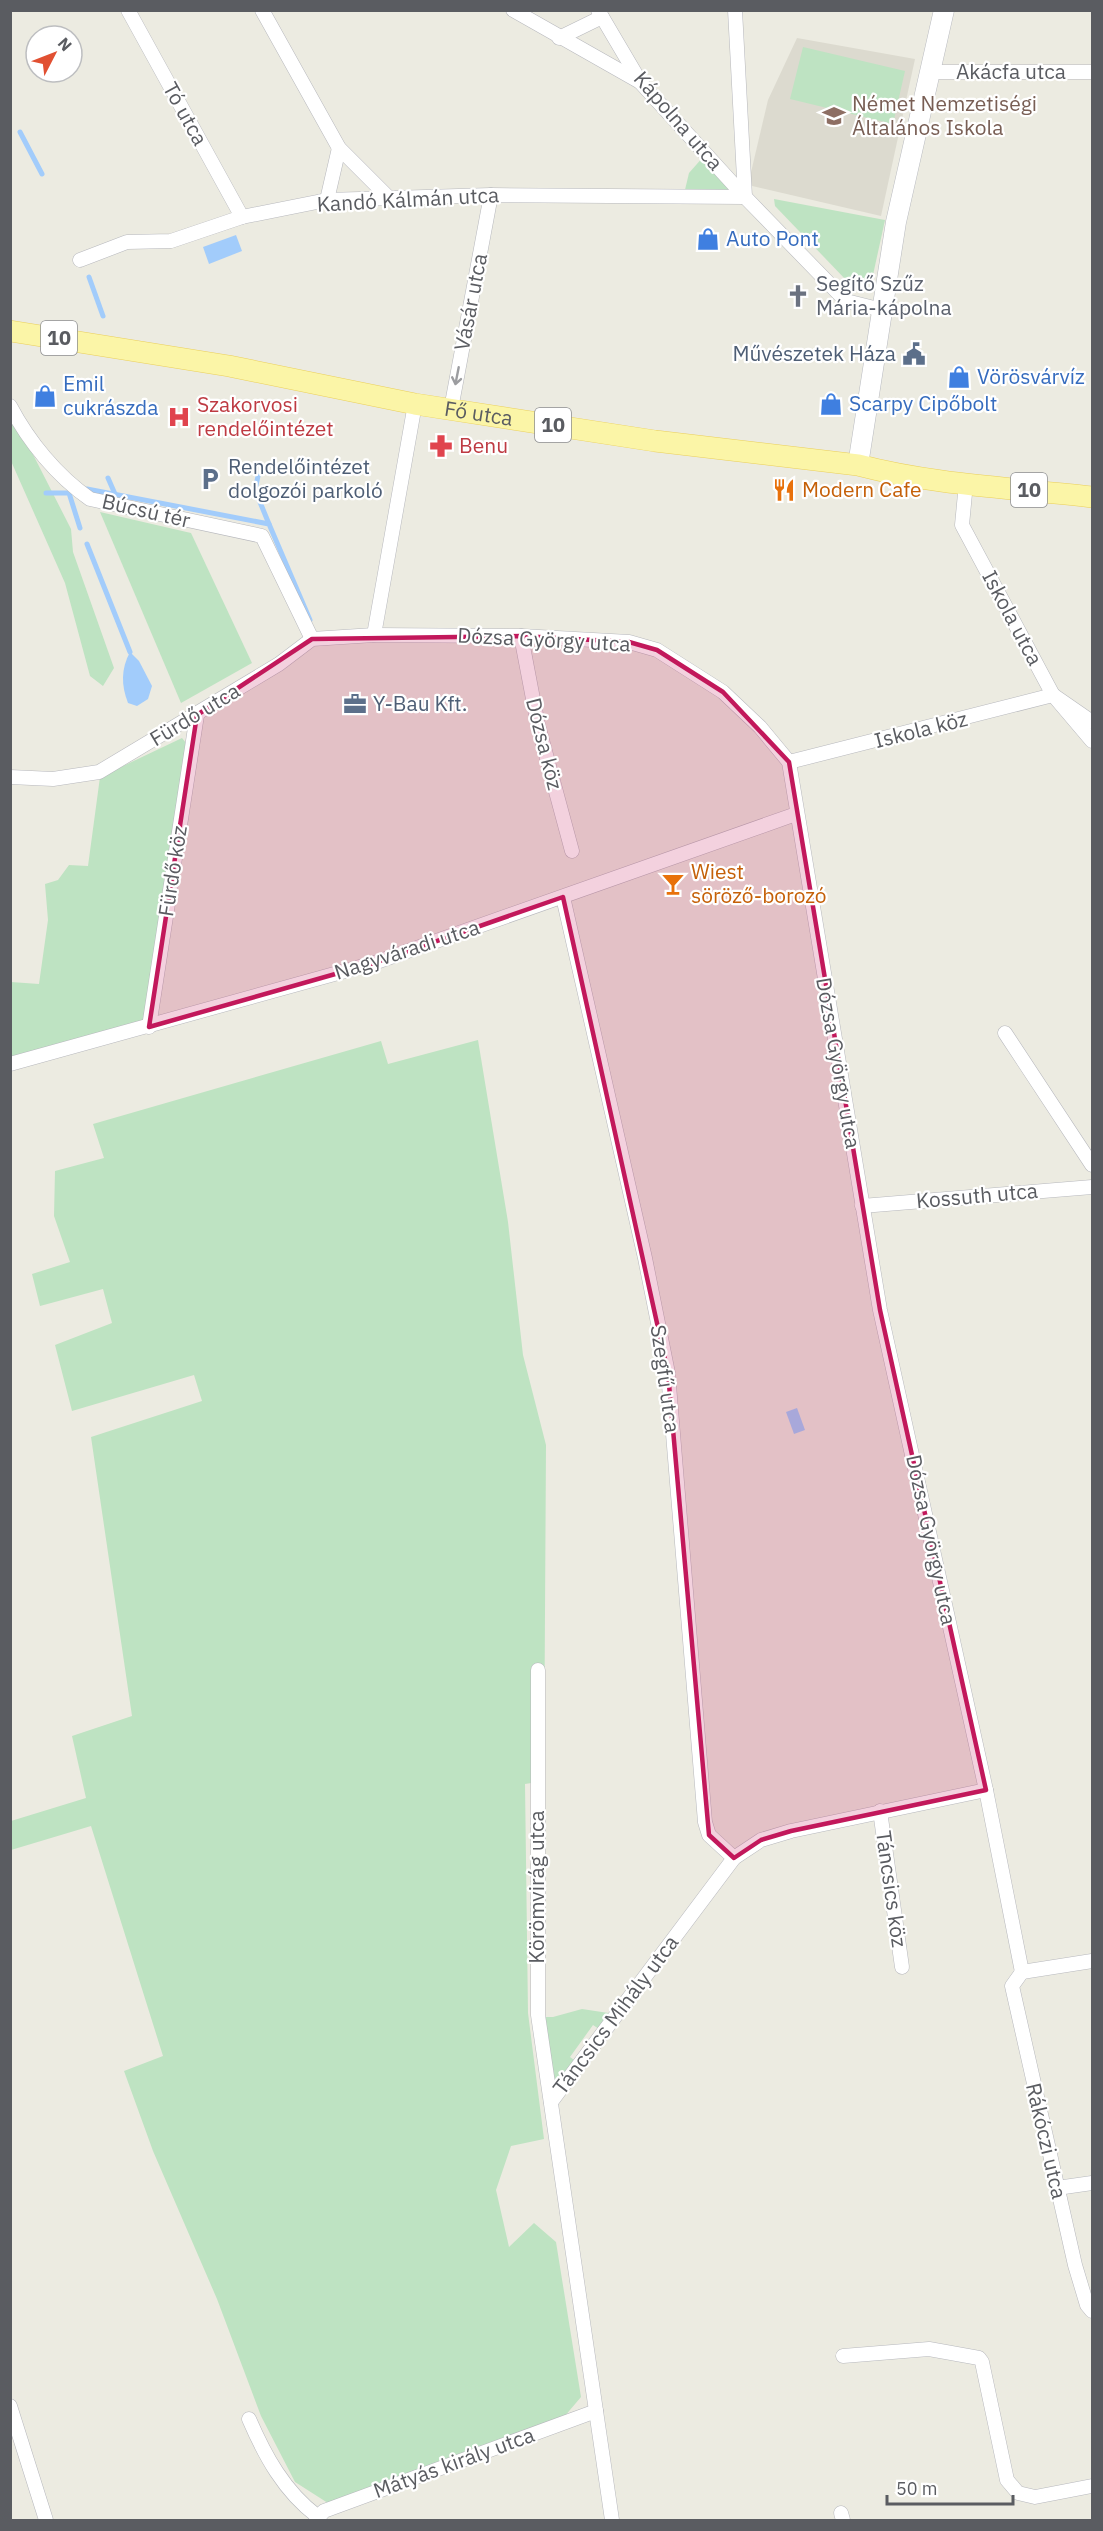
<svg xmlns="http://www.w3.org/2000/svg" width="1103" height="2531" font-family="'IBM Plex Sans',sans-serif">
<rect width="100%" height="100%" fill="#ecebe1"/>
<path fill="#dcdacf" d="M 797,38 L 915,59 L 881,216 L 748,185 L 768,100 Z"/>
<g fill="#bee3c2">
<path d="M 803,47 L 905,71 L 893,124 L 790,99 Z"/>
<path d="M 704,156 L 737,191 L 684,194 L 689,173 Z"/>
<path d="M 774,199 L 885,220 L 871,284 L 847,281 L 775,206 Z"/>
<path d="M 10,422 L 18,425 L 71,529 L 73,552 L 114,668 L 103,686 L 90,676 L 65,583 L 11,461 Z"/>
<path d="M 100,512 L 191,533 L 252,663 L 181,703 Z"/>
<path d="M 182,738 L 186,743 L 143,1021 L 11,1057 L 11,982 L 39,984 L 48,920 L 45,884 L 58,880 L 69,865 L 88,866 L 100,777 Z"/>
<path d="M 478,1040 L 508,1222 L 523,1355 L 546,1445 L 544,1781 L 525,1784 L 528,2013 L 544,2139 L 511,2146 L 496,2190 L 509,2247 L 534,2223 L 556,2242 L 581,2397 L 564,2417 L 331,2505 L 295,2482 L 261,2416 L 217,2299 L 153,2151 L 124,2071 L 163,2056 L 91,1826 L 11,1850 L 11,1821 L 86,1798 L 72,1736 L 132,1716 L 91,1437 L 202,1401 L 194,1375 L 72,1411 L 55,1345 L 112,1323 L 103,1289 L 40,1306 L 32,1274 L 70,1262 L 54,1216 L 55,1171 L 104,1158 L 93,1124 L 381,1041 L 388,1064 Z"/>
<path d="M 582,2009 L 615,2014 L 602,2031 L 593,2025 L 570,2057 L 578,2063 L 552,2097 L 540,2017 L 553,2017 Z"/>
</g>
<g fill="#a2ccfb">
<path d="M 236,235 L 242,251 L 209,264 L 203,247 Z"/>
<path d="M 130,652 L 139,661 L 152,686 L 148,699 L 137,706 L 128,703 C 121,685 121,669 130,652 Z"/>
<path d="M 797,1408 L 805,1430 L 794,1434 L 786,1412 Z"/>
</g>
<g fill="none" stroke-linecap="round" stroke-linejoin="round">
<g stroke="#a2ccfb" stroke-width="5">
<path d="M 20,132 L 42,174"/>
<path d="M 89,277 L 103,316"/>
<path d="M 258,476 L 255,490 L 269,524"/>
<path d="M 108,478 L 115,494"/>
<path d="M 87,489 L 269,524 L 310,620"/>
<path d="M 46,493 L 69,493 L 80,528"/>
<path d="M 87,544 L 130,652"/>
</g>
<g stroke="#b7b8bd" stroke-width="15">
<g id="street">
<path d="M 128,10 L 242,217"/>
<path d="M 262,10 L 339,148 L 388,197"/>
<path d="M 513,10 L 640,82"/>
<path d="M 598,10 L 641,83 L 745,197 L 846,301 L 882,310"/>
<path d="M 735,10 L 745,197"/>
<path d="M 559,38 L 602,17"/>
<path d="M 930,72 L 1092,72"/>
<path d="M 327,200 L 339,148"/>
<path d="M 80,260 L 127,242 L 171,241 L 242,217 L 327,200 L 491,195 L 745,197"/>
<path d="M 10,406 C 29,442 57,476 90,499 L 262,536 L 312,639"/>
<path d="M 451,409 L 491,195"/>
<path d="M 966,483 L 962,525 L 1053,695 L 1092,741"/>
<path d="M 374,635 L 415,404"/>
<path d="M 521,636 L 538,725 L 572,851"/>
<path d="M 789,762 L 1053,695 L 1092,722"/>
<path d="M 10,777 L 53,779 L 99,772 L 279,664 L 312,639 L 374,635 L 521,636 L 629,642 L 657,650 L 723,692 L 760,727 L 789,762 L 880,1310 L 986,1790 L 1022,1972"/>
<path d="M 563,897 L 645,1258 L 668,1373 L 705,1822 L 709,1835 L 734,1858"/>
<path d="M 149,1027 L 197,715"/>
<path d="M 1005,1033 L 1092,1165"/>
<path d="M 10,1064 L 374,963 L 796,814"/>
<path d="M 862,1206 L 1092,1187"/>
<path d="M 538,1670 L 538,2015 L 612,2520"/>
<path d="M 880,1811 L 902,1967"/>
<path d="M 1022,1972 L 1012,1986 L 1075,2265 L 1087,2305 L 1092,2311"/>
<path d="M 1022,1972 L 1092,1961"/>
<path d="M 551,2102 L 734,1858 L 761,1840 L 791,1831 L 986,1790"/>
<path d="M 1057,2188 L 1092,2183"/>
<path d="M 843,2356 L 929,2349 L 979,2358 L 982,2362 L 1007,2480 L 1018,2493 L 1035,2497 L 1092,2486"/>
<path d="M 10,2406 L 46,2520"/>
<path d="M 249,2419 C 265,2456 284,2491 317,2516"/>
<path d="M 841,2513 L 843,2520"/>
<path d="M 316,2520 L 324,2511 L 596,2411"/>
</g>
</g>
<g stroke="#b7b9bf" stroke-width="21">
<path id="secondary" d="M 858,465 L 896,222 L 944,10"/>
</g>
<g stroke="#eacf5c" stroke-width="22">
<g id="primary">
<path id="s1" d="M 10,331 L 229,366 L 415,404 L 655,441 L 858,465 C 934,485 1015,488 1092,497"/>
</g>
</g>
<use href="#street" stroke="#fff" stroke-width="14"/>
<use href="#secondary" stroke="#fff" stroke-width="20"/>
<use href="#primary" stroke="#fbf5a7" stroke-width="21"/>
</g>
<defs><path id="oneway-shaft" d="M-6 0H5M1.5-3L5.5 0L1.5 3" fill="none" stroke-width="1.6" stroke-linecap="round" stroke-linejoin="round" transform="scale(1.5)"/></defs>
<use stroke="#9c9da0" href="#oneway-shaft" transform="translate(457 376) rotate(101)"/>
<path fill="#c2185b" fill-opacity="0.2" stroke="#c2185b" stroke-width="4.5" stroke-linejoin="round" d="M 521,636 L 629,642 L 657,650 L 723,692 L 789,762 L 880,1310 L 986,1790 L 791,1831 L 761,1840 L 734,1858 L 709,1835 L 668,1373 L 563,897 L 374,963 L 149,1027 L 197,715 L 312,639 Z"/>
<defs>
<g id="school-bare" transform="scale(1.8)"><path d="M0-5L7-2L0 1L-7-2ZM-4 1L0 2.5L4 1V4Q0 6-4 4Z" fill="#8d6e63" stroke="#fff" stroke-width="2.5" paint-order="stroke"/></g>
<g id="shop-bare" transform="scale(1.8)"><path d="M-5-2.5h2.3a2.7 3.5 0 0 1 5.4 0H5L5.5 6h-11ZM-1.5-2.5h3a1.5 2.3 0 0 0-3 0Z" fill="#3f7fe0" stroke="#fff" stroke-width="2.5" paint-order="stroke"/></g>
<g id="church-bare" transform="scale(1.8)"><path d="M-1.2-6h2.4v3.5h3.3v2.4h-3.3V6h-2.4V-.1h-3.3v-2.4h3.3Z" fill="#6b7280" stroke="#fff" stroke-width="2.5" paint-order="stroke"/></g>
<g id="civic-bare" transform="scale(1.8)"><path d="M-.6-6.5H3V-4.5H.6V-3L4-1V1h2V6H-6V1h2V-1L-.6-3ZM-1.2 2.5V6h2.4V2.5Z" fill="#5c6f8a" stroke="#fff" stroke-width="2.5" paint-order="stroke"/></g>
<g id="hospital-bare" transform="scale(1.8)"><path d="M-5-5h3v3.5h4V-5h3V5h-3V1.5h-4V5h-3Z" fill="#e0444e" stroke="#fff" stroke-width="2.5" paint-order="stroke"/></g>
<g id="pharmacy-bare" transform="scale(1.8)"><path d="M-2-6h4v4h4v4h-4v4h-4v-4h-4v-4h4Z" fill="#e0444e" stroke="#fff" stroke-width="2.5" paint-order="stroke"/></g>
<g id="parking-bare" transform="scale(1.8)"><path d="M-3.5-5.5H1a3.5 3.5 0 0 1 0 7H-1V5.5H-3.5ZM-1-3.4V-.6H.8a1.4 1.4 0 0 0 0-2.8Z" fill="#5c6f8a" stroke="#fff" stroke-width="2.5" paint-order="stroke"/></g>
<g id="restaurant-bare" transform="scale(1.8)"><path d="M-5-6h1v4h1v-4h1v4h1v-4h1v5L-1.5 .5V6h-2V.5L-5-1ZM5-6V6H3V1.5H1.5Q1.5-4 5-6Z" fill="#e8710a" stroke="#fff" stroke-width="2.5" paint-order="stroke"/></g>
<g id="office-bare" transform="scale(1.8)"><path d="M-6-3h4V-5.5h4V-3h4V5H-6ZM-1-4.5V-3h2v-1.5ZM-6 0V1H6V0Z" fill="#5c6f8a" stroke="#fff" stroke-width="2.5" paint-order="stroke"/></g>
<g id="bar-bare" transform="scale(1.8)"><path d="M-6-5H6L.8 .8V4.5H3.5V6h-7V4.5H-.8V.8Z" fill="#e8710a" stroke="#fff" stroke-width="2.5" paint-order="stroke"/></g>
</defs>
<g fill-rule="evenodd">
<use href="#school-bare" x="834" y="116"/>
<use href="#shop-bare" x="708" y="239"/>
<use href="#church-bare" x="798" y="296"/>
<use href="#civic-bare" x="914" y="354"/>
<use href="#shop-bare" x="959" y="377"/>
<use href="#shop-bare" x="45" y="396"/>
<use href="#shop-bare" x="831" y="404"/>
<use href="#hospital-bare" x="179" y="417"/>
<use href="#pharmacy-bare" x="441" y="446"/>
<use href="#parking-bare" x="210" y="479"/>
<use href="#restaurant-bare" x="784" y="490"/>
<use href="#office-bare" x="355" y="704"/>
<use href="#bar-bare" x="673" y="884"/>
</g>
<g text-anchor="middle" stroke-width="4.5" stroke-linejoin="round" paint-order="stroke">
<g fill="#fff" stroke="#8c8d90" stroke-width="1.5">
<rect x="41" y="321" width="36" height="34" rx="4.5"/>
<rect x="535" y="408" width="36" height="34" rx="4.5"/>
<rect x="1011" y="473" width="36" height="34" rx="4.5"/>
</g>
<g font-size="20" font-weight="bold" fill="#5a5c61">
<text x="59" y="345">10</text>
<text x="553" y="432">10</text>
<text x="1029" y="497">10</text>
</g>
<g font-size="21" fill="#5a5c61" stroke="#fff">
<text x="1011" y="79">Akácfa utca</text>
<text transform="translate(185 114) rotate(61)" y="7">Tó utca</text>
<text transform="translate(678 121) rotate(49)" y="7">Kápolna utca</text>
<text transform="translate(408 200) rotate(-3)" y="7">Kandó Kálmán utca</text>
<text transform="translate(471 302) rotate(-79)" y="7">Vásár utca</text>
<text dy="7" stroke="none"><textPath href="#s1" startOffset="476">Fő utca</textPath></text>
<text transform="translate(146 511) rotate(13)" y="7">Búcsú tér</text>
<text transform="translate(1012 618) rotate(62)" y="7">Iskola utca</text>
<text transform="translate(544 640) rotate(3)" y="7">Dózsa György utca</text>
<text transform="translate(195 715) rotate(-31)" y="7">Fürdő utca</text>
<text transform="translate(921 730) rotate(-14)" y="7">Iskola köz</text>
<text transform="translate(544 744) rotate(76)" y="7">Dózsa köz</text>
<text transform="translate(173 871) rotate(-81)" y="7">Fürdő köz</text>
<text transform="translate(407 950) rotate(-18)" y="7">Nagyváradi utca</text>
<text transform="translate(838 1063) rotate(80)" y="7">Dózsa György utca</text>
<text transform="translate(977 1196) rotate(-5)" y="7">Kossuth utca</text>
<text transform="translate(665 1379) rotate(82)" y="7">Szegfű utca</text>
<text transform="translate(931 1540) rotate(78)" y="7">Dózsa György utca</text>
<text transform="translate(537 1887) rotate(-90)" y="7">Körömvirág utca</text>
<text transform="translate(891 1889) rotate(82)" y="7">Táncsics köz</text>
<text transform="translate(616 2015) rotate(-53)" y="7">Táncsics Mihály utca</text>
<text transform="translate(1046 2141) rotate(77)" y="7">Rákóczi utca</text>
<text transform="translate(454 2463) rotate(-20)" y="7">Mátyás király utca</text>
</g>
<g font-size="21" fill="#785e54" stroke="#fff" text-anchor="start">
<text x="852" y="111">Német Nemzetiségi<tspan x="852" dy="24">Általános Iskola</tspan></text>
</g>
<g font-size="21" fill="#366cbe" stroke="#fff" text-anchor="start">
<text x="726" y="246">Auto Pont</text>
<text x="977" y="384">Vörösvárvíz</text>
<text x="63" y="391">Emil<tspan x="63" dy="24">cukrászda</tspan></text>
<text x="849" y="411">Scarpy Cipőbolt</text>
</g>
<g font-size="21" fill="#5b616d" stroke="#fff" text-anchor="start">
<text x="816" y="291">Segítő Szűz<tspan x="816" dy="24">Mária-kápolna</tspan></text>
</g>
<g font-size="21" fill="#4e5e75" stroke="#fff" text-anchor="start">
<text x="896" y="361" text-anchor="end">Művészetek Háza</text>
<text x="228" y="474">Rendelőintézet<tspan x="228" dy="24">dolgozói parkoló</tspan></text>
<text x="373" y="711">Y-Bau Kft.</text>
</g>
<g font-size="21" fill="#be3a42" stroke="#fff" text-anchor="start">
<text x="197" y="412">Szakorvosi<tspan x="197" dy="24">rendelőintézet</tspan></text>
<text x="459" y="453">Benu</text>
</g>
<g font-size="21" fill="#c56008" stroke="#fff" text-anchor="start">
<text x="802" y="497">Modern Cafe</text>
<text x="691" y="879">Wiest<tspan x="691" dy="24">söröző-borozó</tspan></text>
</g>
</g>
<rect width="1103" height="2531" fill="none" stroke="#5a5c61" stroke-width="24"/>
<g transform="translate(54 54) rotate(48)"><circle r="28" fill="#ffffff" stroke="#bdbec0" stroke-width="1.5"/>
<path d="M0-4.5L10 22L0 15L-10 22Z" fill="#e15032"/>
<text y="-9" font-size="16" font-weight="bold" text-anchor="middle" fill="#5a5c61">N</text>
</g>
<path d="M887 2495v9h126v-9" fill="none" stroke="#5a5c61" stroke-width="3"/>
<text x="896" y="2495" font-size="18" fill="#5a5c61" stroke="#ffffff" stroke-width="4.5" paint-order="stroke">50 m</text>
</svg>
